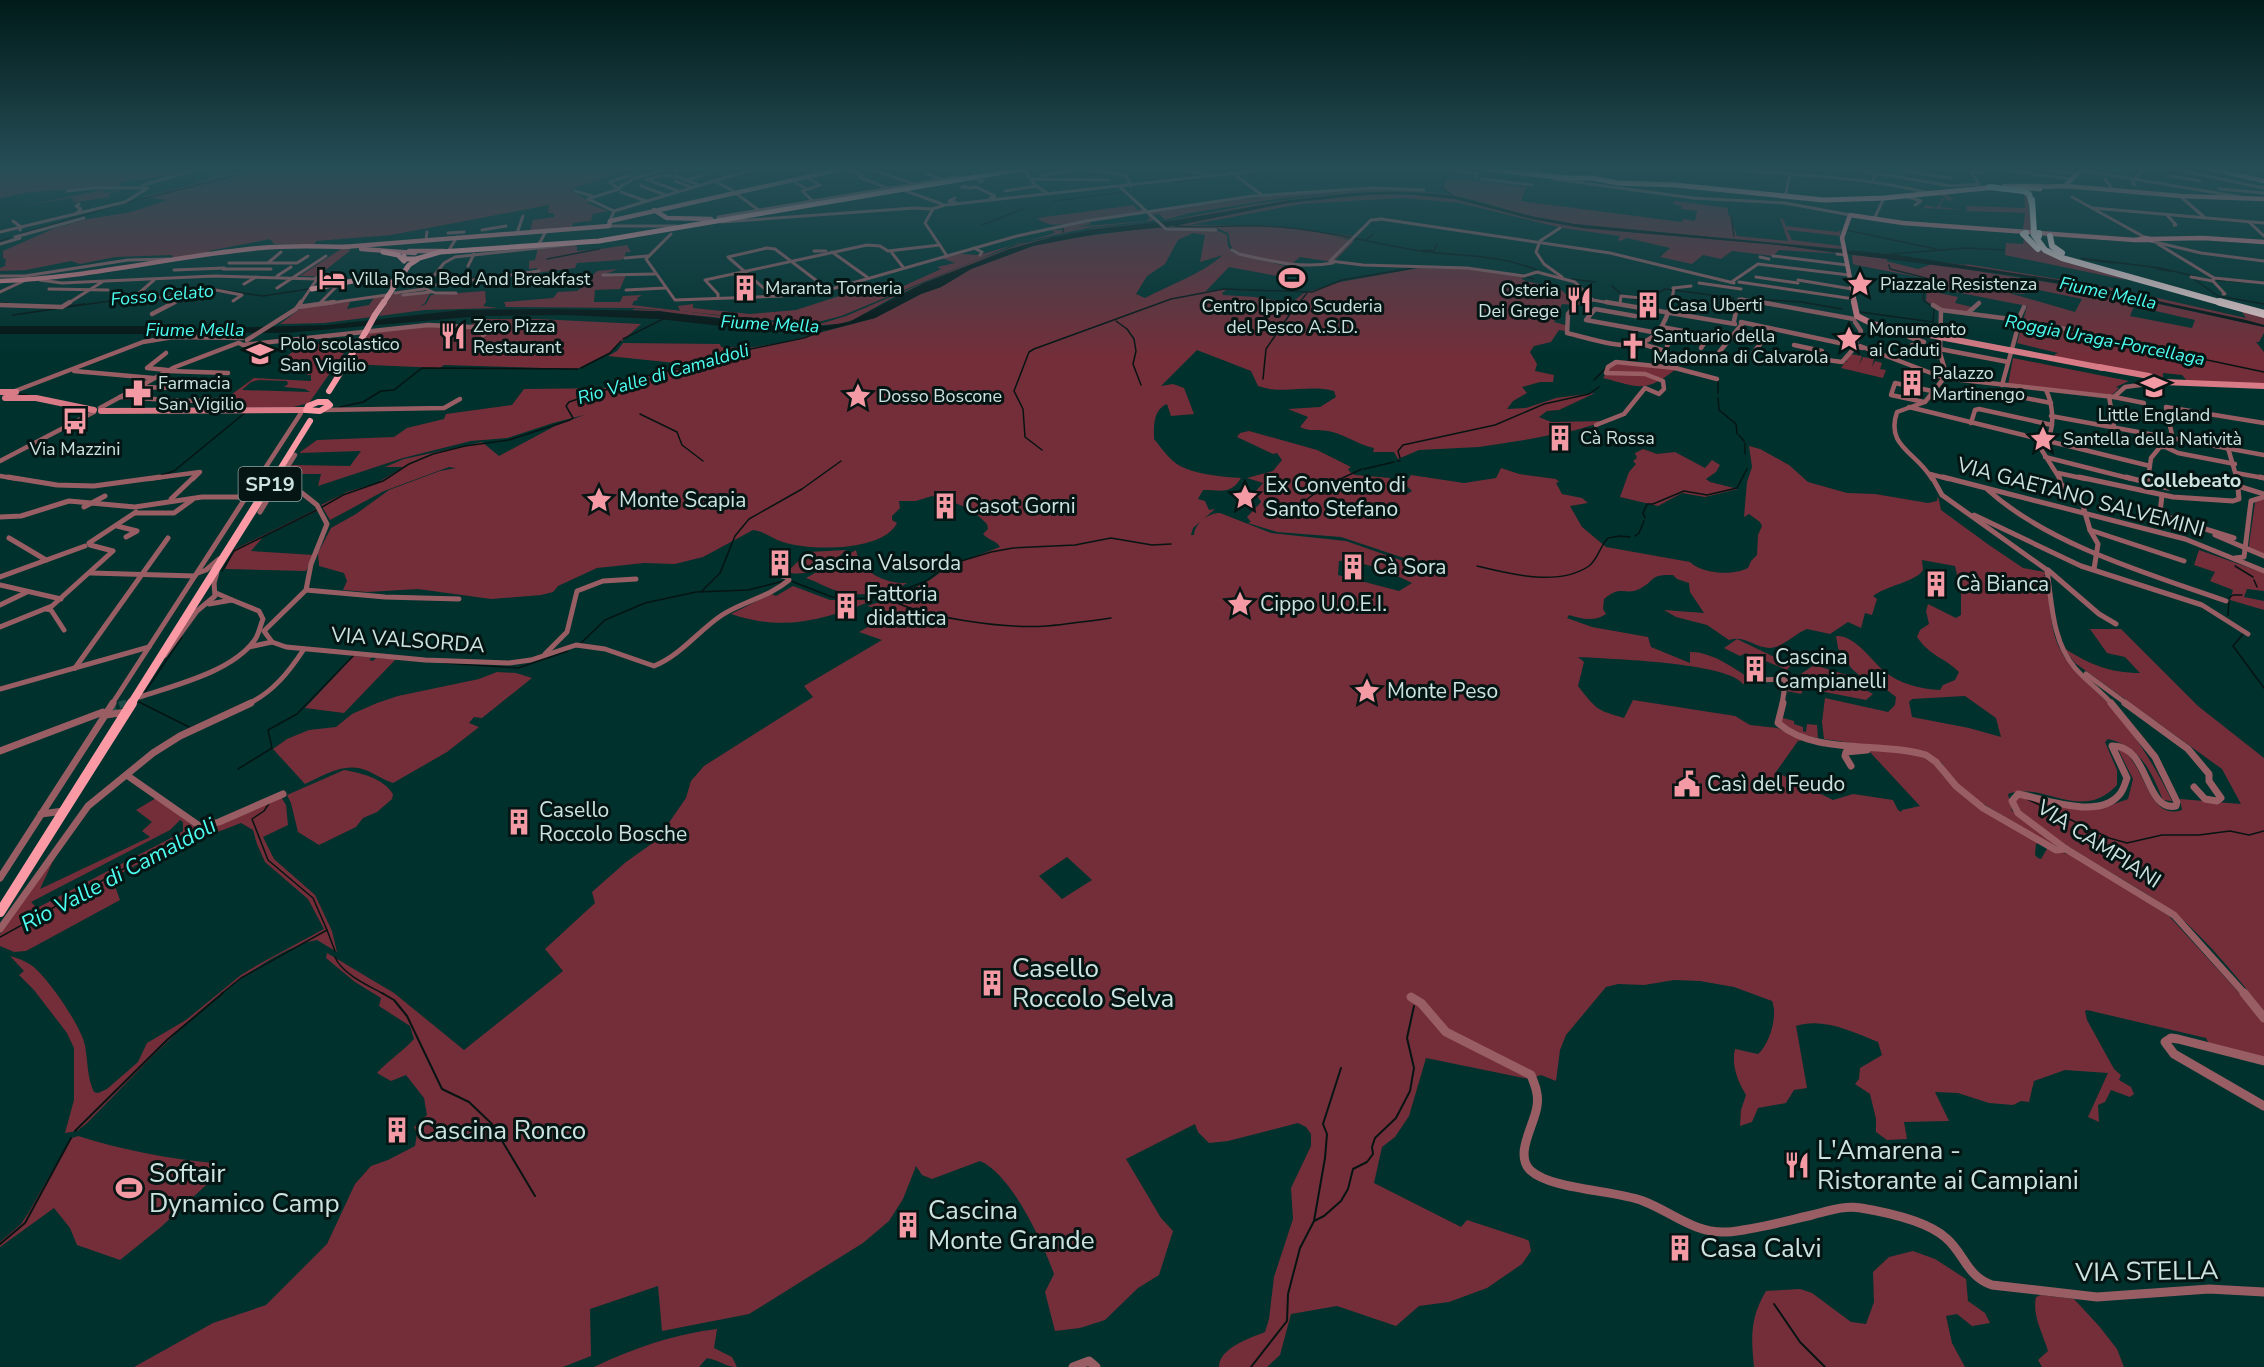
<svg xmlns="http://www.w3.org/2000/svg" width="2264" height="1367" font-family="'Nunito Sans',sans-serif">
<rect width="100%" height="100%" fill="#00312d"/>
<g fill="#742e39" fill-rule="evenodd">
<path d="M 0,167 L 204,167 L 171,175 L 122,182 L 120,186 L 30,192 L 0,198 Z"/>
<path d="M 244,167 L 637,167 L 570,190 L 589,201 L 587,203 L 608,211 L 593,214 L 591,221 L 573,223 L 572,228 L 530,231 L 533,220 L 554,217 L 554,213 L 548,213 L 549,205 L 391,235 L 316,241 L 315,244 L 274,244 L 270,239 L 209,251 L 209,253 L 174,258 L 171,255 L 115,257 L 80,264 L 71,261 L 26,270 L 0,271 L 0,268 L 5,266 L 6,259 L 3,258 L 3,251 L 55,228 L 88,219 L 131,212 L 167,200 L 142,197 L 194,184 L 218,174 L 233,173 Z"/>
<path d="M 1445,180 L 1472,180 L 1526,187 L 1521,201 L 1682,222 L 1683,219 L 1695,221 L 1697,211 L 1674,208 L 1681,209 L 1682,206 L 1673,204 L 1675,201 L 1728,208 L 1728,215 L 1732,216 L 1731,220 L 1737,236 L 1788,241 L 1780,218 L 1783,219 L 1786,226 L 1837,232 L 1841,230 L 1840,236 L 1787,230 L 1792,240 L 1841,246 L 1841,249 L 1574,224 C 1554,220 1534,217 1515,212 C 1490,205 1466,196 1440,194 C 1345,183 1253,211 1160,222 L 1255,204 L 1345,192 L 1276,199 L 1190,213 L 1165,220 L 1159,214 L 1152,215 L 1150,213 C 1249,197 1349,183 1449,194 L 1444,188 Z"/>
<path d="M 1999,188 L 2020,190 L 2028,194 L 2031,232 L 2023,229 L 2025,213 L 1966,211 L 1967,206 L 2025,208 L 2024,195 C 2010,183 1962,191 1944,193 L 1954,199 L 1949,200 L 1965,206 L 1944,199 L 1939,207 L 1964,210 L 1923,208 L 1927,205 L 1936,208 L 1942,200 L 1940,199 L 1948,199 L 1936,193 C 1957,190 1978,189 1999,188 Z"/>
<path d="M 103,190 L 104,193 L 118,190 L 118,191 L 108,194 L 111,197 L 69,203 L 75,201 L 71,198 L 24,206 Z"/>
<path d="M 1379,194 L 1418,195 L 1455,199 L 1532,219 L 1582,228 L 1779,245 L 1843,254 L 1779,250 L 1773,256 L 1732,251 L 1721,259 L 1703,255 L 1692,264 L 1660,257 L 1670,248 L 1627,238 L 1620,241 L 1618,240 L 1620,236 L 1562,228 L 1460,203 L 1401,198 L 1301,204 L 1189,225 L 1264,225 L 1352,236 L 1349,239 L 1331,236 L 1354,241 L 1333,262 L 1300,257 L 1289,266 C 1281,264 1238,254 1234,250 C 1228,244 1231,240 1228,233 L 1219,229 L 1165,227 L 1287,203 Z"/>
<path d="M 1134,205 L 1137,210 L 1143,209 L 1146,211 L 1088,221 L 1091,224 L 1076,227 L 1146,221 L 1150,218 L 1146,213 L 1154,220 L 1150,221 L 1092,227 L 1018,243 L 841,316 L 818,322 L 799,323 L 680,311 L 678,306 L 693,304 L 693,308 L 750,314 L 796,310 L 861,289 L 888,293 L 941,269 L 937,267 L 955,263 L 942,258 L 960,254 L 979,255 L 1055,233 L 1052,230 L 1063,230 L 1059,226 L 1072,223 C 1057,225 1049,227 1037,218 Z"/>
<path d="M 1158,222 L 1084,230 L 1023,245 L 924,283 L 892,298 L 853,320 L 840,324 L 788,327 L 713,317 L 632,310 L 634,309 L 673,311 L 633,308 L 506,307 L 504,302 L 553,298 L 558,292 L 577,291 L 588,283 L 586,282 L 597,271 L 618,269 L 603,275 L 626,275 L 620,289 L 595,290 L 594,302 L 620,302 L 623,296 L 642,295 L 637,298 L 638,300 L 634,301 L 632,305 L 781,323 L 820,324 L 846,316 L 977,260 L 1021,244 L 1094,228 Z"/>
<path d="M 1156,227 L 1216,230 L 1227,235 L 1228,246 L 1233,253 L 1289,267 L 1277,276 L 1229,267 L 1206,291 L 1228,289 L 1222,293 L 1223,295 L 1255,297 L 1291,303 L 1304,293 L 1340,282 L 1419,268 L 1471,269 L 1523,277 L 1522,279 L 1526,281 L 1560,289 L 1575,302 L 1573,305 L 1562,304 L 1554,322 L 1565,325 L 1566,331 L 1559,330 L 1551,342 L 1534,346 L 1530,352 L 1537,364 L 1535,371 L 1554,375 L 1553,382 L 1540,382 L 1522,387 L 1527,393 L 1513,401 L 1507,409 L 1526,408 L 1556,398 L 1595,393 L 1559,410 L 1547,411 L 1539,417 L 1551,422 L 1606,421 L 1576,430 L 1530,439 L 1479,447 L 1419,450 L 1398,459 L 1394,452 L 1373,452 L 1374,448 C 1358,445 1345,434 1328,431 C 1317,429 1310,432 1300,427 L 1308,417 L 1288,409 L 1320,407 L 1336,397 L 1334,391 C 1308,384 1284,395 1258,386 L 1251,371 L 1197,350 L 1161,386 L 1173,384 L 1184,388 L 1194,414 L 1171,416 L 1167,404 C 1153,410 1154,425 1154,439 C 1160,446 1166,455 1173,461 C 1187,474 1222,477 1241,478 C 1231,495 1220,490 1203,490 L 1198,499 L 1205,501 L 1209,510 L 1215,509 L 1193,528 L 1191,535 L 1194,535 C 1195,523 1208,513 1220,513 L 1271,533 L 1346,541 L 1429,570 L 1430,567 L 1439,562 L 1428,566 L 1341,537 L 1277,532 L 1248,523 L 1251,522 L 1247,517 L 1261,502 L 1255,492 L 1263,483 L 1247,478 L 1273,471 L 1282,460 L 1277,453 L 1273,454 L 1237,437 L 1240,433 L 1249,431 L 1317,450 L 1351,467 L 1348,469 L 1350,472 L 1355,475 L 1390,478 L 1389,484 L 1396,484 L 1397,492 L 1405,495 L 1412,491 L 1405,484 L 1411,475 L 1464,483 L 1496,478 L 1501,468 L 1519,474 L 1556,479 L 1559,482 L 1556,483 L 1562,494 L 1582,498 L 1588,503 L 1570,506 L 1582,527 L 1606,547 L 1690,562 C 1702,574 1733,576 1748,568 L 1751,561 L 1757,555 L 1758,535 L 1762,526 L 1760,522 L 1749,514 L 1744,517 L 1747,482 L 1752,467 L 1749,446 L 1760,449 L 1789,465 L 1808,482 L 1847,493 L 1875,494 L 1928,503 L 1937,501 L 1938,496 L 1941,510 L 1989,545 L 2023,568 L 2045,572 L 2047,575 L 2043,575 L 2047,577 C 2050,600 2049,628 2060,649 C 2071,672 2093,686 2109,704 C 2135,734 2155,766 2172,801 L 2163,800 C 2151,771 2141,747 2108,739 L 2105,742 L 2117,770 L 2117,785 C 2081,824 2041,780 2008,794 L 2012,811 L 2058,845 L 2053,846 L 1972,797 L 1949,775 L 1942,763 L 1929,754 L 1824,739 L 1822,722 L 1825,698 L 1888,712 L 1895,705 L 1896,697 L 1874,680 L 1859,675 L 1851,668 L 1838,648 L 1836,636 C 1855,635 1871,660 1884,671 C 1899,684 1921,689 1940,690 L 1943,685 L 1955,680 L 1959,672 C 1943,656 1932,658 1917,637 L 1920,630 L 1929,624 L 1926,611 L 1928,604 L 1956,618 L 1961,615 L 1961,592 L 1955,566 L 1922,560 L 1923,570 C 1917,581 1886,586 1873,596 L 1877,599 L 1872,615 L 1865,613 L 1861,628 L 1848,622 L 1830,634 L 1807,629 C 1795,633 1783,648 1769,648 C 1754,647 1744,635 1729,640 L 1707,625 L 1676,617 L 1664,610 L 1704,613 L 1690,592 L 1689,583 L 1677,579 L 1673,575 C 1648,574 1656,581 1639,589 C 1626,596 1621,584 1604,599 L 1603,609 L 1606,614 C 1595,622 1581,619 1569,615 L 1567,618 L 1592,627 L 1648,637 L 1651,647 L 1690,663 L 1690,652 C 1711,651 1736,669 1753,681 L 1751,684 L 1743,684 C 1726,662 1610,659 1578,657 L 1584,662 L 1578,686 C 1596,709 1596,710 1624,718 L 1633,700 L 1735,716 L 1750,725 L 1777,728 L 1804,740 L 1798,741 L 1776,772 L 1833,800 L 1853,794 L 1893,800 L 1898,810 L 1901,812 L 1902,810 L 1920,806 L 1868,750 L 1915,753 L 1932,761 L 1943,776 L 1961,792 L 2040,842 L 2036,844 L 2035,855 L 2038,858 L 2041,859 L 2048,847 L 2055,852 L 2070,854 L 2169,916 L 2264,1020 L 2264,1058 L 2209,1044 L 2206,1038 L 2087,1010 L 2085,1011 L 2087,1020 L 2114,1069 L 2121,1075 L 2119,1080 L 2131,1087 L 2134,1094 L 2130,1097 L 2111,1090 L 2105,1102 L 2098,1105 L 2099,1122 L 2088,1117 L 2108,1073 L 2065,1070 L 2034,1081 L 2029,1102 L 2021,1101 L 2013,1105 L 1989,1103 L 1958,1093 L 1935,1092 L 1949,1121 L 1904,1122 L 1907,1139 L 1887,1140 L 1876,1132 L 1876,1119 L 1870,1094 L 1855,1084 L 1859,1079 L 1860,1068 L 1882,1055 L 1878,1042 C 1854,1032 1822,1017 1796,1026 L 1807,1088 L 1794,1090 L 1786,1103 L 1758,1108 L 1752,1122 L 1740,1126 L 1741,1110 L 1746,1095 C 1738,1081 1731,1066 1735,1049 L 1758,1054 C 1770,1044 1778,1015 1772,1001 L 1734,987 L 1700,981 L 1674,980 L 1644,985 L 1618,984 L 1606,987 L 1566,1035 L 1560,1050 L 1556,1081 L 1541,1075 L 1529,1079 L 1426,1058 L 1409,1116 L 1395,1137 L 1382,1147 L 1374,1183 L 1461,1227 L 1467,1220 L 1525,1239 L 1529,1241 L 1531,1251 L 1522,1264 L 1487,1288 L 1449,1302 L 1419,1306 L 1396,1326 L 1337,1306 L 1291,1314 L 1280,1355 L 1267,1367 L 1219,1367 C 1219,1348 1250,1338 1265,1332 L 1269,1319 L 1274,1277 L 1293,1219 L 1291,1188 L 1311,1146 L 1311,1134 L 1306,1127 L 1298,1123 L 1228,1141 L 1209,1143 L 1198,1132 L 1195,1124 L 1126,1159 L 1161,1218 L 1173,1231 L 1159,1275 L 1138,1288 L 1105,1320 L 1080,1328 L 1055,1331 L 1045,1292 L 1054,1274 C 1042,1241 1012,1175 980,1161 L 932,1179 L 922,1175 L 916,1166 L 903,1199 L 889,1221 L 863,1243 L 749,1314 L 662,1331 L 658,1286 L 590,1309 L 591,1356 L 563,1367 L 134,1367 L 213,1323 L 266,1305 L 327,1244 L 355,1184 L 371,1166 L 388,1160 L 415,1146 L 417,1134 L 414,1127 L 427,1115 L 424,1098 L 406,1075 L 391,1081 L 377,1073 C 389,1060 402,1052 414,1039 L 410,1026 L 379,1006 L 381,998 L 355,982 L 326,958 L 327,953 L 394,993 L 464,1050 L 563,971 L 545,949 L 595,903 L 592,892 L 626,862 L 657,840 L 686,798 L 691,781 L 704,766 L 813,697 L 804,686 L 882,640 L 859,632 L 889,615 L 890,612 L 867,606 L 901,595 L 930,580 L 949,566 L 1000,547 C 996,540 988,540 983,534 L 988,529 L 987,524 L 972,510 L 955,503 L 932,496 L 916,501 L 899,501 L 900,508 L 892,516 L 892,520 L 897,523 C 883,552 809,551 783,542 C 772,539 764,531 753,530 L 703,557 L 675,564 L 644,563 L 597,568 L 558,586 L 553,592 L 541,595 L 491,599 L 418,589 L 367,592 L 343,590 L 347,581 L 344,573 L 319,566 L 318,553 L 331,528 L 356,514 L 389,490 L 440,471 L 456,468 L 449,467 L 384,491 L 330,520 L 321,505 L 347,492 L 377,483 L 403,467 L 385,467 L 404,459 L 482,442 L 499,456 L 555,426 L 584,415 L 553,423 L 507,438 L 471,441 L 403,458 L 318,486 L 321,474 L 287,474 L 292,465 L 350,466 L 361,451 L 299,453 L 317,440 L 394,437 L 407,428 L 444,419 L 446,414 L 512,405 L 524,389 L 611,388 L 654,373 L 695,365 L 608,356 L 617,351 L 623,343 L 720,344 L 721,347 L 748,348 L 785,342 L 875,318 L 921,294 L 941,287 L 971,269 L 1033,246 L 1057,240 ZM 1193,233 L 1205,235 L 1200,262 L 1223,255 C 1200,275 1171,284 1145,298 L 1136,294 L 1147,276 L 1165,264 L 1178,240 ZM 1339,561 C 1359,559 1394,574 1412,583 L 1399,591 L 1338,575 ZM 1965,696 L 1996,718 L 2001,737 L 1969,728 L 1912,717 L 1909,702 L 1912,699 ZM 1067,857 L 1092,880 L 1062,899 L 1039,876 Z"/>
<path d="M 2024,239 C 2055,265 2092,264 2126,280 L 2005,255 L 2006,243 L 2023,244 Z"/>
<path d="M 627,245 L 631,252 L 626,252 L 624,258 L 621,260 L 577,263 L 575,268 L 519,275 L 538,272 L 537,268 L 529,269 L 529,261 L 535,260 L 538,248 L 577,246 L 577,251 L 594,249 L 574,253 Z"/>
<path d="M 341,249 L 351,250 L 318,276 L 300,276 Z"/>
<path d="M 1852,255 L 1888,259 L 1886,261 L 1918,269 L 1932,264 L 2085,288 L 2264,327 L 2264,333 L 2259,342 L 2256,342 L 2264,352 L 2264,384 L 2187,381 L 2182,375 L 2163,373 L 2163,378 L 2057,357 L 2054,355 L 2058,353 L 2017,343 L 2027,306 L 1930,287 L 1930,291 L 1958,297 L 1955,303 L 1972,307 L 1967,312 L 1941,310 L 1926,301 L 1928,279 L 1856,265 L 1853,264 ZM 2021,290 L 2039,290 L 2082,299 L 2075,312 L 2009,293 L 2026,294 L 2020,292 ZM 2134,306 L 2195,320 L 2192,328 L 2130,316 Z"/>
<path d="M 1940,262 L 1967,265 L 1966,264 L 2113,288 L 2246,318 L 2240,309 L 2264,316 L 2264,325 L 2084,285 Z"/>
<path d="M 485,291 L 486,302 L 483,306 L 498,308 L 424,310 L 379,316 L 392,294 L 399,293 L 404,296 L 430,293 L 425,303 L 419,307 L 426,304 L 431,295 Z"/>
<path d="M 386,296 L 372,317 L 324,323 L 280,324 L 304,306 L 350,302 L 347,309 L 369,305 L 374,298 Z"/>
<path d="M 481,319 L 537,319 L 641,324 L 609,353 L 577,369 L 444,365 L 440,368 L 348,364 L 370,330 L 443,326 L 469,326 Z"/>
<path d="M 351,343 L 309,403 L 293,407 L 213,408 L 254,378 L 311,381 L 311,375 L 306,375 L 311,373 L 311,371 L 297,369 L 313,365 L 278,362 L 304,344 ZM 259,380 L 287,381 L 288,384 L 284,387 L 305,389 L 310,392 L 242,390 L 251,382 Z"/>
<path d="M 1850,354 L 1862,356 L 1859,365 L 1863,357 L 1874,359 L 1872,367 L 1875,361 L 1882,363 L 1880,369 L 1886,370 L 1883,378 L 1841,368 L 1845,362 L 1848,362 L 1846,361 Z"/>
<path d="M 2013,358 L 2129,381 L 2116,387 L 2119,388 L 2112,395 L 2008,385 Z"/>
<path d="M 1621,362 L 1676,369 C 1644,394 1639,387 1603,378 L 1612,365 Z"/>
<path d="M 1643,449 L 1657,454 L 1675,452 L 1705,468 L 1712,460 L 1720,465 L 1716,472 L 1706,479 L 1710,482 L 1738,489 L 1705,497 L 1682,493 L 1658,506 L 1620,497 L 1629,472 L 1636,464 L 1633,461 L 1637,458 L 1635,453 Z"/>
<path d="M 2264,498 L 2264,557 L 2248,552 L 2255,503 Z"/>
<path d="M 317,509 L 317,511 L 263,537 L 251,551 L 313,555 L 306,571 L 225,569 L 235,549 Z"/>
<path d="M 846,550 C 832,565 807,578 787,572 L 808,552 Z"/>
<path d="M 856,550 C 860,573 887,584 907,583 C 890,594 862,597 842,592 C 830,590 818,582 806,578 Z"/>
<path d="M 2199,550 L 2264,573 L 2264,591 L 2247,589 L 2244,597 L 2264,601 L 2264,610 L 2230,600 L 2233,590 L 2210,581 L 2215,572 L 2194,565 Z"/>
<path d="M 793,586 L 830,600 L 874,600 C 824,620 784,632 731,614 L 771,594 L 776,596 Z"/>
<path d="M 2090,629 L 2121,629 L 2198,706 L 2264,758 L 2264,1012 C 2242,982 2198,929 2168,908 C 2130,882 2089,861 2051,835 C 2039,826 2026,818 2016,806 L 2016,798 L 2026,797 L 2100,809 L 2128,799 L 2133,779 L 2117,747 C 2146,759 2146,822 2182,810 L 2180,799 L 2241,804 L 2222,769 L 2075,663 L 2064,648 C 2089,664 2109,673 2140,673 L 2125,657 L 2107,653 Z"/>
<path d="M 1737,639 L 1791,665 L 1787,670 L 1746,653 L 1740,656 L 1724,648 Z"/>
<path d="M 354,656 L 372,657 L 369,660 L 373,661 L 376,658 L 396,659 L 344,713 L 305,708 Z"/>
<path d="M 1814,665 L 1847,675 L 1853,683 L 1873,694 L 1866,700 L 1804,688 L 1801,694 L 1787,691 L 1783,718 L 1794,721 L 1794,724 L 1803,727 L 1803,731 L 1806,732 L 1807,724 L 1817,725 L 1818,738 L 1806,736 L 1780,723 L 1788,689 L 1793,684 L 1792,680 Z"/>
<path d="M 497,672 L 516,673 L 532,678 L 482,718 L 474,717 L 469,723 L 479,727 L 447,752 L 393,783 C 384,780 377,775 368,771 C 345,761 325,775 305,784 L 273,749 L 287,739 L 309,730 L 336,727 L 352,714 L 377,703 L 398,696 L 479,679 Z"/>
<path d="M 344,770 C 361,773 383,778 393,794 L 392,799 L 377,812 L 363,818 L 356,827 L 319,845 L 298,832 L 291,803 L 287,795 Z"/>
<path d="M 281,797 L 286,805 L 288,825 L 263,837 L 274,859 L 315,895 L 332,931 L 337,952 L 317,940 L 307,942 C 226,972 147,1063 87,1123 L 77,1131 L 65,1133 L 74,1100 L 74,1048 L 67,1033 L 34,990 L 19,975 L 24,971 L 10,956 C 18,958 25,961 31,965 C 47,976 82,1027 85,1046 C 88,1061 87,1078 94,1092 L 98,1093 L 107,1089 L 138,1062 L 147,1043 L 186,1020 L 241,975 L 261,963 L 324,929 L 308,899 L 265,862 L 257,844 L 253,830 L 241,823 L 202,838 L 202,830 Z"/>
<path d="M 156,798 L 195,827 L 195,834 L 175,842 L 163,851 L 112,878 L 120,900 L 26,951 L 14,952 L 0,946 L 0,934 L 59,848 L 40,889 L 150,837 L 142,831 L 152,822 L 136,810 ZM 180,820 L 183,822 L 183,831 L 171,838 L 37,908 L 31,902 L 170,830 Z"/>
<path d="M 78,1136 C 119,1149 169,1159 214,1163 L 219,1173 L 161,1227 L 120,1260 L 77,1245 L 70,1228 L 54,1208 L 0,1247 L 0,1242 L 21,1224 L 29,1212 L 70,1139 Z"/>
<path d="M 1913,1251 L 1935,1259 L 1966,1279 L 1968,1301 L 1985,1313 L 1990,1323 L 1972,1326 L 1957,1314 L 1946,1316 L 1952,1343 L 1965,1367 L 1754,1367 C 1751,1337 1750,1318 1766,1291 L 1800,1289 L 1812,1293 L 1851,1322 L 1866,1324 L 1874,1302 L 1873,1272 L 1889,1257 Z"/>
<path d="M 2041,1295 L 2074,1299 L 2099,1326 L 2117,1349 L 2124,1367 L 2042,1367 L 2038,1360 L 2048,1351 C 2043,1333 2032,1316 2036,1297 Z"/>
<path d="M 717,1329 L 714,1348 L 732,1357 L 737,1367 C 726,1367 719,1360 707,1358 L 699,1367 L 594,1367 C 634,1348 674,1334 717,1329 Z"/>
</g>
<path fill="#051413" d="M 1397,192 L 1449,195 L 1534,217 L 1574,224 L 1898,255 L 2065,281 L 2246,320 L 2264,325 L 2264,327 L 2124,296 L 2018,276 L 1779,245 L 1582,228 L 1532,219 L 1455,199 L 1406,194 L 1358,195 L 1287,203 L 1175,226 L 1096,234 L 1033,246 L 971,269 L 941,287 L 921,294 L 875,318 L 828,330 L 772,332 L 659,319 L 565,315 L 481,316 L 286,333 L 145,332 L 144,330 L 327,325 L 461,310 L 548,309 L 659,311 L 775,326 L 824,326 L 849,322 L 924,283 L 1009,249 L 1053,237 L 1095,229 L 1170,221 L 1290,200 L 1354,193 Z"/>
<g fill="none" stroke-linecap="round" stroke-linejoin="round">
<g stroke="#051413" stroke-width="1.5">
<path d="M 1350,167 L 1356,167"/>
<path d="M 1362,167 L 1404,168"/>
<path d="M 1444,167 L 1443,188 L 1452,195"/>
<path d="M 2228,167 L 2246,171"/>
<path d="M 1409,168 L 1431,168"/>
<path d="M 2251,171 L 2264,174"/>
<path d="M 1175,182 L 1192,179"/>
<path d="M 1054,201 L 1123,192"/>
<path d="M 126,203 L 245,173 L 252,167"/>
<path d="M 1731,216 L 1734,236"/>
<path d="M 982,225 L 1023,209"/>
<path d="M 1175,226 C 1204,228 1233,225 1262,226 C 1315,227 1368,243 1421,251 C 1462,257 1497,254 1537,270"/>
<path d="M 1063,228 L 1063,232"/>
<path d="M 1846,230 L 1936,249"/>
<path d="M 20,234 L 118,205"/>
<path d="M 1366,240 L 1373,234"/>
<path d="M 0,241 L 9,238"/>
<path d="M 1423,250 L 1434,251 L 1437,244"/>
<path d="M 1891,254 L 1967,248 L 2004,250"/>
<path d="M 2081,258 L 2160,268 L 2194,276"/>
<path d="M 547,259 L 599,249"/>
<path d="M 2082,259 L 2114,263"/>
<path d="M 1889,265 L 1890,269 L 1926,278 L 1923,300 L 1931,306"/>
<path d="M 2157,269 L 2171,271"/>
<path d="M 438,273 L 453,273"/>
<path d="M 404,276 L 433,273"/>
<path d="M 1527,277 L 1534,279"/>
<path d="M 378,278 L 400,276"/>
<path d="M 473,278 L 505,274"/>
<path d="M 1571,279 L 1595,282"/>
<path d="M 2195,280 L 2218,296 L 2264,304"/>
<path d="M 2217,280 L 2225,281"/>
<path d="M 2230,281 L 2241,282"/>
<path d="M 1612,286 L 1620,293"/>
<path d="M 216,289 L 263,296 L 309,289"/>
<path d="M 169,295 L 185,294"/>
<path d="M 142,297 L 152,296"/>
<path d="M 1633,299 L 1649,299 L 1665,289 L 1734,298"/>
<path d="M 1754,299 L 1801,302 L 1842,309"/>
<path d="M 0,303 L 8,303"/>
<path d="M 68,306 L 84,304"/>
<path d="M 1860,312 L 1933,322 L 1934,309"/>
<path d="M 1291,313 L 1307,293"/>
<path d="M 13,315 L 137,297"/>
<path d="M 1116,321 L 1127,329 L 1134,339 L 1136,351 L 1133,364 L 1141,385"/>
<path d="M 2070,331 L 2264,372"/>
<path d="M 623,339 L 665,318"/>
<path d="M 2130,343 L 2160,349"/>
<path d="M 581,368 L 610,353 L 621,341"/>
<path d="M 1263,379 L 1266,349 L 1290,314"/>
<path d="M 1594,380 L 1606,368"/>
<path d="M 1718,381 L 1718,393"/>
<path d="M 20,394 L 28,395"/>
<path d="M 1718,398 L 1719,410 L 1736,424 L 1737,434"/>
<path d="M 340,407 L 363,402 L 381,391 L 394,390 L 422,368 L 578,369"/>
<path d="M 640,414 L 677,432 L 682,445 L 703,461"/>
<path d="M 1739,435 L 1744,441"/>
<path d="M 1745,443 L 1745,454"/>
<path d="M 1042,450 L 1025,437 L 1023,409 L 1014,391 L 1029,352 L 1034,349 L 1171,299 L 1224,289 L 1312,292 L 1342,280 L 1413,268"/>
<path d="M 1400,458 L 1398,451 L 1403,445 L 1495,425 L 1544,404 L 1589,394 L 1599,387"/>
<path d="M 1397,461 L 1400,461"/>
<path d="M 1364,469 L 1394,462"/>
<path d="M 161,475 L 174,471 L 246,412"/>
<path d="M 1302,503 L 1325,486 L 1362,469"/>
<path d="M 322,507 L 343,495 L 383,481 L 409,464 L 433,454 L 465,446 L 509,440 L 570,420 L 573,418 L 566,406 L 569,402 L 656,373 L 715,363 L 741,351 L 804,338 L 822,331"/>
<path d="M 1645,518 L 1643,513 L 1647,504 L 1653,504 L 1684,491 L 1707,495 L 1737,488 L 1747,469"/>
<path d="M 1635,536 L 1639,533 L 1644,521"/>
<path d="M 1477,566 C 1510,574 1558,587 1589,566 C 1598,559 1600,546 1608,538 L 1620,536 L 1630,537"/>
<path d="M 2235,566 L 2253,577"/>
<path d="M 222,571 L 234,551 L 317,510"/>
<path d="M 2254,580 L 2257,587"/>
<path d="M 791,581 L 832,597 L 851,599 L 886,597 L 926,581 L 948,565 L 991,552 L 1013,548 L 1075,545 L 1111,538 L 1152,545 L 1171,544"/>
<path d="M 702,591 L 720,573 L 735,536 L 749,519 L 802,489 L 841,461"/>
<path d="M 886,597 C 919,618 1007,629 1047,626 C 1068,624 1090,621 1111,618"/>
<path d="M 2229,598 L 2233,595 L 2242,595"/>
<path d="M 2228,615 L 2229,601"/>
<path d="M 2243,634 L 2233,646 L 2264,688"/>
<path d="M 580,644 L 605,620 L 645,603 L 696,592 L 748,590 L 784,581"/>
<path d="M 444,663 L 518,668 L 568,651"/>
<path d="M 145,692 L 182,637"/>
<path d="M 139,702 L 189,727"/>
<path d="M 238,769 L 272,748 L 268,730 L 297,714 L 353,656"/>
<path d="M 2027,799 L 2109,838 L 2127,843 L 2162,835 L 2199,835 L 2230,831 L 2249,835 L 2264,831"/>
<path d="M 327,930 L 335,951"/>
<path d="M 0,937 L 181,837 L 200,829"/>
<path d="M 335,957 C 342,974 369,986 384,994"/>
<path d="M 221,994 L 241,978 L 327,930 L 313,898 L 268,860 L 252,819 L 264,811 L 270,802"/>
</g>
<g stroke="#051413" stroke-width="2">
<path d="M 382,993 L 394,1000 L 407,1016 L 442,1089 L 469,1102 L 492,1124 L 535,1196"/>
<path d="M 75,1131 L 167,1040 L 223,993"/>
<path d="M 1314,1221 L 1325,1158 L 1327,1134 L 1323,1124 L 1341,1068"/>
<path d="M 0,1244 L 25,1223 L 71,1138"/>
<path d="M 1774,1304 L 1800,1342 L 1825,1367"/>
<path d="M 1251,1367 L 1287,1321 L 1288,1294 L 1300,1248 L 1314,1221 L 1324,1216 L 1341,1201 L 1348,1189 L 1353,1169 L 1367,1162 L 1373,1154 L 1372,1147 L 1375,1138 L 1396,1118 L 1410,1091 L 1414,1068 L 1407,1038 L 1414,1006"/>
</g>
<path stroke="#051413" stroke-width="8" d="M 0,330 L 159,330"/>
<path stroke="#1f4c48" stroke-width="5" stroke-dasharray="5 3" stroke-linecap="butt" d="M 122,704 L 133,700"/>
<path stroke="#1f4c48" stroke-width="7" stroke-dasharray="7 4" stroke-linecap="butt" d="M 109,709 L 126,703"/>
<g stroke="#995e64" stroke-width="3">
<path d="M 667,167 L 677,172 L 678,177 L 699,185"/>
<path d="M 769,167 L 782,171"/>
<path d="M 800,167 L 818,173"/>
<path d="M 839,167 L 863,175 L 859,177 L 890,189"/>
<path d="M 864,167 L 914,184"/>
<path d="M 993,167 L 1004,170"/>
<path d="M 1059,167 L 1104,172"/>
<path d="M 1104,167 L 1104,172 L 1126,176 L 1131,186"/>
<path d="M 1164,167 L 1205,174"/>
<path d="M 1448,167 L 1446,170 L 1476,173 L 1477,177"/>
<path d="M 1701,167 C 1777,175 1853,174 1928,193"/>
<path d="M 1943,167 L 1971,171 L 1979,185"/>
<path d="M 1982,167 L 2071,179"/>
<path d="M 2023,167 L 2077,174"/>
<path d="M 2062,167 L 2241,197"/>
<path d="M 2163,167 L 2264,188"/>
<path d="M 1026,168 L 1024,170 L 1035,185 L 1048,194"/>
<path d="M 1208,168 L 1216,167"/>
<path d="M 1845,168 L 1951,186 L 1978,184"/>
<path d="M 640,169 L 649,167"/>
<path d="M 1903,171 L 1951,178"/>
<path d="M 1971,171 L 1984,173"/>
<path d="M 1231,172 L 1262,195"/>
<path d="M 1528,172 L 1535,173 L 1544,167"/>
<path d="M 925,173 L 942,180"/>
<path d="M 2108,175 L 2113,167"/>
<path d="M 804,176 L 820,185 L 802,191 L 814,202"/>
<path d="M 1041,176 L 1074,170"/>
<path d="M 2171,176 L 2200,181"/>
<path d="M 974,178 L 983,181 L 980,182"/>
<path d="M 1031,179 L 1108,180"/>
<path d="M 1481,179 L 1532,185"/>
<path d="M 1553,179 L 1693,198 L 1785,203 L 1850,215"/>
<path d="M 2105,179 L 2113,190"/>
<path d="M 646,180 L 663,175 L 678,177"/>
<path d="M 687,180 L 704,175"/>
<path d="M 651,181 L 678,191"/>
<path d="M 675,181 L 691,187"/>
<path d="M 714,181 L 732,190"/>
<path d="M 1872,182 L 1879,167"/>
<path d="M 796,183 L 807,189"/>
<path d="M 143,185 L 206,167"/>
<path d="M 2135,185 L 2132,183 L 2141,171 L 2152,167"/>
<path d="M 641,186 L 666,195"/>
<path d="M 964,186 L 970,188 L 961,187 Z"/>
<path d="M 1120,187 L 1166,229 L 1216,230"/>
<path d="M 618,188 L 635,178 L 671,168"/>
<path d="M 970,188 L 976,187 L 995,196 L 990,198"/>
<path d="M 2219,189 L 2264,193"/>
<path d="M 903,190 L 942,204"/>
<path d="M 575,191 L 592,196"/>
<path d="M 1005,191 L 1037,186"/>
<path d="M 621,192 L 646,201"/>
<path d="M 734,192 L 760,211"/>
<path d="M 1905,196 L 1921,201 L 1915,205"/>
<path d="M 2180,196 L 2204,217"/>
<path d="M 1785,197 L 1790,173"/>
<path d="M 2072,197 L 2146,238"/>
<path d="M 955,198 L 949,201 L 955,202"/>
<path d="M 2093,208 L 2264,223"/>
<path d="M 933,209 L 925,223 L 947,256"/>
<path d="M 614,211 L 588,199 L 619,189 L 609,182 L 632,175"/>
<path d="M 76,214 L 81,209 L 76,206 L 79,204"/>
<path d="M 2167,215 L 2176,225 L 2174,225"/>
<path d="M 718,217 L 961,176"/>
<path d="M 1381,219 L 1610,253 L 1734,283"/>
<path d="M 1874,219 L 1884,198"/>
<path d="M 1375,220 L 1381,219 L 1371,220 L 1330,261 L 1363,265 L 1467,268 L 1524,276 L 1537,272 L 1575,282 L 1593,300 L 1615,304"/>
<path d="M 13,221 L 21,227 L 20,230"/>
<path d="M 610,221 L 614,211 L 761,167"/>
<path d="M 722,222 L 914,208 L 932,209 L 945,205 L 1291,167"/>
<path d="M 2249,222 L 2264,236"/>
<path d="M 609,226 L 677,226"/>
<path d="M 1560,228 L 1540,241 L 1536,252 L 1544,264 L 1562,277"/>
<path d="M 482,230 L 506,226"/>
<path d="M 0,232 L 125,202 L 148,188 L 94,188 L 67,191"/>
<path d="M 448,233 L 464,232"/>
<path d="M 517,233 L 523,216"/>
<path d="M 671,234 L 646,259 L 675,300 L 781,296 L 818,292"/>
<path d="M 15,237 L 84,218"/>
<path d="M 426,239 L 427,232"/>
<path d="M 2151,241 L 2201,253 L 2264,261"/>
<path d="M 0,244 L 20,238"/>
<path d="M 2158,244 L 2214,278 L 2264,283"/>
<path d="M 538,246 L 546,231"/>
<path d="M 974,248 L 982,252 L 980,255"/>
<path d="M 449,250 L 457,237"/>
<path d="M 1232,250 L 1239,254 C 1271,261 1301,269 1333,263"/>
<path d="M 814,251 L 826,251"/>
<path d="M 832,252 L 867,277"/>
<path d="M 892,253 L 903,267"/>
<path d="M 1837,254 L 1845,255"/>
<path d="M 1773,256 L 1847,265"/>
<path d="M 1760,257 L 1769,259"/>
<path d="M 625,258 L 647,256"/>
<path d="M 269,262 L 281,252"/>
<path d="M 229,263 L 297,263 L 308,256"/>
<path d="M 468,266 L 474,254"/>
<path d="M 223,269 L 271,269"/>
<path d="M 174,270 L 224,268"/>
<path d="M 603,275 L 655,274"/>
<path d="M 0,276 L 25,276 L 128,260 L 169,259"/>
<path d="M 277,276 L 291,267"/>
<path d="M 1756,277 L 1798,283"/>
<path d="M 2191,277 L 2213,281"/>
<path d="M 315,278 L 341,275"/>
<path d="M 2214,278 L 2213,281 L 2225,294 L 2223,294"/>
<path d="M 40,280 L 62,283 L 214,276 L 317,279 L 300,304"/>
<path d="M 154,280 L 138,294 L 140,298 L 188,296"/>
<path d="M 1798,280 L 1852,289"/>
<path d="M 1733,281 L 1758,264 L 1849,275"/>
<path d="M 1739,282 L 1854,299"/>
<path d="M 1699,283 L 1741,289"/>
<path d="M 244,284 L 256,277"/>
<path d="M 435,285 L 539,271"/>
<path d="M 426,286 L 444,263 L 455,257 L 575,244"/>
<path d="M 277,288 L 326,256"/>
<path d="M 1673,288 L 1691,286"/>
<path d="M 49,289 L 108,290"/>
<path d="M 426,289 L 435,293 L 456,293"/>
<path d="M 626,290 L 665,288"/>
<path d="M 828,290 L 1017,236 L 1086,221 L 1253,196 L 1372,188 L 1424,190"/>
<path d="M 0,292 L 26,280"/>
<path d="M 395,293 L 424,289"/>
<path d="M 186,295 L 216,290 L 242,295 L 233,301"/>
<path d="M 403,295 L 431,292"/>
<path d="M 766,295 L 767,291 L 728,257 L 767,248 L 775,249 L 825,287"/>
<path d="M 718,297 L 718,294 L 705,280 L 867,245 L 880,246 L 888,251 L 940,245"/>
<path d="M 1742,299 L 1768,304"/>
<path d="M 320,303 L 337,286"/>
<path d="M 1620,303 L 1621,296 L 1641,298"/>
<path d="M 67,304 L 102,282"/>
<path d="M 172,304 L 187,296"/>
<path d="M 323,304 L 387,295"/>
<path d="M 1576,304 L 1593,300"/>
<path d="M 1671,304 L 1674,288"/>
<path d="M 1738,304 L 1739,299 L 1742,299"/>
</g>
<g stroke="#995e64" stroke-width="4.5">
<path d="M 1582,302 L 1577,303 L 1568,314 L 1567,333 C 1613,344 1657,364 1671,302"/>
<path d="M 1606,302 L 1735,324"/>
<path d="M 1760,302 L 1854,319"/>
<path d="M 0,305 L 62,307 L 70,302"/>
<path d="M 1933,305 L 1941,310 L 2018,320 L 2070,330"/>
<path d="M 298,307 L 334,302"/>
<path d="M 1941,310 L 1940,353 L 1947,377"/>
<path d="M 1968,313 L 1979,303"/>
<path d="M 152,314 L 175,302"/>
<path d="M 1635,316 L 1595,309 L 1586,320 L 1658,333"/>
<path d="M 2018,320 L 2024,307"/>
<path d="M 1734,321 L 1738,302"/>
<path d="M 1741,322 L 1863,348"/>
<path d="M 1662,327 L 1730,340"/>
<path d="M 1656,335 L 1670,341 L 1667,346"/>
<path d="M 1838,335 L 1858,339"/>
<path d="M 1909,337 L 1924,342"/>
<path d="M 247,340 L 296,309 L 301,302"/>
<path d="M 239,343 L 243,345 L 428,325 L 492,328 L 483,335"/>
<path d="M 1642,344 L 1665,351 L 1669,357 L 1678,360"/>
<path d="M 1848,344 L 1856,343 L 1861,331 L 1855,322"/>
<path d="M 1794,345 L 1822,351"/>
<path d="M 1912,345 L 1920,347"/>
<path d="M 1860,346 L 1944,378"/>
<path d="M 1926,347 L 1934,348"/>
<path d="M 1701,348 L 1709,336"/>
<path d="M 1940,349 L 2008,362"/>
<path d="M 1923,352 L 1938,357"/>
<path d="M 166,353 L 147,368 L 167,370"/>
<path d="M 1753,353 L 1772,329"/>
<path d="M 1897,356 L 1901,350 L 1923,352 L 1923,348"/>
<path d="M 1812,358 L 1842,362 L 1856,346"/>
<path d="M 1675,368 L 1678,360 L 1712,361 L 1742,324"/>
<path d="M 74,371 L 153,378"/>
<path d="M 168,371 L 228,373"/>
<path d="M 2002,385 L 2018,327 L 2012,325"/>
<path d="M 142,387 L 172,388"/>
<path d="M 2046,390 C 2052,402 2055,423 2049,436 C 2047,441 2043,444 2041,449 L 2060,479"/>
<path d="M 15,391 L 143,342 L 173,337 L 242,338"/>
<path d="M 2010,395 L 2051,403"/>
<path d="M 2109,396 L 2114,427"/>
<path d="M 120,397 L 185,401 L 222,400"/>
<path d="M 2114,397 L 2144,403"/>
<path d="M 1924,402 L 1891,395 L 1895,383 L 1932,391"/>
<path d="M 1909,407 L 2150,466"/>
<path d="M 100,408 L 175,367 L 238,343"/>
<path d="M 324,410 L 444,408 L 460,399"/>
<path d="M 2051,416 L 2264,455"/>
<path d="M 1971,423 L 1975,410 L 1979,409 L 2052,425"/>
<path d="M 1596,425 L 1624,414 L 1645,388 L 1659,394 L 1664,389 L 1663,381 L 1645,374 L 1606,373 L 1608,367 L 1616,362 L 1675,368 L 1717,379"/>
<path d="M 2159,436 L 2161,445 L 2178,453 L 2235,464"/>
<path d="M 2170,437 L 2172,435 L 2166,407 L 2264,423"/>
<path d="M 2228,448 L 2237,479"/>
<path d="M 2045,457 L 2132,479"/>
<path d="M 0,461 L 94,412"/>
<path d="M 2058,473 L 2086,479"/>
<path d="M 2236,473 L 2264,478"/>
<path d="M 1930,474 L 1949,479"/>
<path d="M 0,476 L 18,479"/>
<path d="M 148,479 L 200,472 L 193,479"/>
<path d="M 258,479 L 301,413"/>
<path d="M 280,479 L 295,455 L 289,454"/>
<path d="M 1932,479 C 1917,452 1885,447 1897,412 L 1925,402 L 1944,378 L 2114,397 L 2125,387 L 2162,382"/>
<path d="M 2148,479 L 2151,458 L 2160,447 L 2164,447"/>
</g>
<g stroke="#995e64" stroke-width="5">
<path d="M 8,477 L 57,485 L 94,486 L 160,477"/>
<path d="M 1932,477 L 1942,495 L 2047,570 C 2052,604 2052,641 2075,668 C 2086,681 2101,691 2112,704"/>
<path d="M 1943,477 L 2185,539 L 2264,571"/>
<path d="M 2059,477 L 2061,484 L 2083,506 L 2090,530 L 2098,544 L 2094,569 L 2092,569"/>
<path d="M 2079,477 L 2173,497 L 2233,501 L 2239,499 L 2237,477"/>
<path d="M 2126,477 L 2168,488"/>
<path d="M 2260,477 L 2264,478"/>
<path d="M 2147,482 L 2148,477"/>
<path d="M 2238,486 L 2264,494"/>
<path d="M 1988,490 C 2049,545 2149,574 2226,601"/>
<path d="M 2162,495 L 2160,513 L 2164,516 L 2234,538"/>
<path d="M 171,499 L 194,477"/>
<path d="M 84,507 L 105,496"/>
<path d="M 260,512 L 281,477"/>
<path d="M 135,513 L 174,513 L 192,500"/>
<path d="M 1974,515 L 2081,566 L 2202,605 L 2248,634"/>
<path d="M 0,517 L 21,516 L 69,501 L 135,507 L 202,497 L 248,497 L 260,500 L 271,496 L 302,493 L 317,505 L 327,524 L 311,564 L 306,590 L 264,631 L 272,642 L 286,647 L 425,660 L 509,663 L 531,660 L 576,645 L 605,649 L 654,666 C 681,655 698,631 722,615 C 744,601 769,597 789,580 L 787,577 L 778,575"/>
<path d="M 117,526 L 137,531 L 126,537"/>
<path d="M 2090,530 L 2184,561"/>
<path d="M 2215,535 L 2264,556"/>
<path d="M 9,538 L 46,560"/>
<path d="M 89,543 L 136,512"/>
<path d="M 2235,558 L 2244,557 L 2251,501 L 2264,497"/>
<path d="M 2048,570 L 2099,614 L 2116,624"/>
<path d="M 91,573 L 195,576"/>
<path d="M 198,573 L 206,570 L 219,559"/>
<path d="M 0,577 L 85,546"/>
<path d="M 0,585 L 61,599"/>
<path d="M 306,590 L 385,597 L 459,599"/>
<path d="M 209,604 L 232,600 L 216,593"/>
<path d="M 0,605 L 27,592"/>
<path d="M 46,609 L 51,610 L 64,630"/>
<path d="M 0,627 L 52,606 L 113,551 L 90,545"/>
<path d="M 249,647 L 272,642"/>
<path d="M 545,654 L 567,632 L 577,591 L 603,581 L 636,579"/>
<path d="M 165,655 L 197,611 L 215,596 L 214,583 L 217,572"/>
<path d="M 75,668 L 168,538"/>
<path d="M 2086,674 L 2127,704"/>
<path d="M 1756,680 L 1786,679 L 1782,704"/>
<path d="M 0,689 L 149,647"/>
<path d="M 140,697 C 175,685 231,672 254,641 C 259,635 260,626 263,619 L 259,611 L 232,600"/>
<path d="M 112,704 L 259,477"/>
<path d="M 248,704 C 273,692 289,672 304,649"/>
</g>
<g stroke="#995e64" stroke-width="7">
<path d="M 1783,703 L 1778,723 C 1815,756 1881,741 1926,755 L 1936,762 L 1956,786 L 1983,808 L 2056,850 L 2066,849"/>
<path d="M 2111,703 L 2155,757 L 2177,802 L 2176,806 C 2144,812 2150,745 2112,746 L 2127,778 C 2125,784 2123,791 2119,795 C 2098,820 2045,799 2018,794 L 2012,801 L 2018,813 L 2066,849 L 2174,915 L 2245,994"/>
<path d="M 2125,703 L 2188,749 L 2209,774 L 2209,781 L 2221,798 L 2217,801 L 2205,799 L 2194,787"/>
<path d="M 106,715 L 126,712"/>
<path d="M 0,751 L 103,712"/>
<path d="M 1851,766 L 1845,756 L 1846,752 L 1867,750"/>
<path d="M 128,776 L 201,827 L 219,822 L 283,794"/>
<path d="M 41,814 L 64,811"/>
<path d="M 0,878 L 113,703"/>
<path d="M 0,929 L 88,806 L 153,753 L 180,736 L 251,703"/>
</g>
<g stroke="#995e64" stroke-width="9">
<path d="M 2244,993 L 2264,1018"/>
<path d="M 1411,997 L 1421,1003 L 1446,1032 L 1531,1075 C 1535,1085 1539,1095 1537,1106 C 1535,1124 1514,1154 1530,1170 C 1551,1190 1615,1190 1643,1201 C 1672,1212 1695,1234 1727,1232 C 1753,1230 1786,1221 1812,1215 C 1828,1211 1844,1205 1861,1208 C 1885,1212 1927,1221 1946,1238 C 1964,1253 1967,1277 1992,1285 L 2097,1297 L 2209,1289 L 2264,1292"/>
<path d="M 2264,1061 L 2178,1039 L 2171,1038 L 2165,1042 L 2174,1054 L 2264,1106"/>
<path d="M 1073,1367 L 1089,1361 L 1096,1367"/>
</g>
<g stroke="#d87b86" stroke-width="4.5">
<path d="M 2203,167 L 2264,181"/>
<path d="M 2004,186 L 2041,186"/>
<path d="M 2065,186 L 2084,167"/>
<path d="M 2036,187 L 2066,186 L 2181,196 L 2264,199"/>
<path d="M 654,210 L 667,218 L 711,219"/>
<path d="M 2146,238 L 2153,240 L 2135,240 Z"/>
<path d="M 2149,239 L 2203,238 L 2264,242"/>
<path d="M 343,247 L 609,226 L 610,221 L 851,167"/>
<path d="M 361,249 L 415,253"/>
<path d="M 409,251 L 444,251"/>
<path d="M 0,281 C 88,278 173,256 260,248 C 290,245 319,246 348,247"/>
<path d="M 1855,304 L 1842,238 L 1850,215 L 1903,223 L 2135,240"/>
</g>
<g stroke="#d87b86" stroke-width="6">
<path d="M 1854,302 L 1857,316 L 1875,325"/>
<path d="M 1872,324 L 2103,368"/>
<path d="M 2099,367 L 2149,376 L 2163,382 L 2264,386"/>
<path d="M 0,392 L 16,392"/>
<path d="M 5,398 L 36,398 L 94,410"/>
<path d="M 101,411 L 306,410"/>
</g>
<g stroke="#fb9aa4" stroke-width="5">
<path d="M 1471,167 L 1566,178 L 1592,178 L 1618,183 L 1675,185 L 1824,200 L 1884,198 L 1996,187"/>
<path d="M 2016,187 L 2040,189"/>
<path d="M 383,252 L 398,255 L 404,261"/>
<path d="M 404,256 L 404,259 L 416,259 L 440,252 L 599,241 L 1034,167"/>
<path d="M 393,288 L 409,265 L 417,260"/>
<path d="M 312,289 L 363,279 L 392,282 L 393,288"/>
<path d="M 383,304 L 388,296"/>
</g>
<g stroke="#fb9aa4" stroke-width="6">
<path d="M 375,315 L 384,302"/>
<path d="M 329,391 L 365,333"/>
<path d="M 318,402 L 327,402 L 330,405 L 320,411 L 306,410 L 308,406 Z"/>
<path d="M 274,479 L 310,421"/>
</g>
<path stroke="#fb9aa4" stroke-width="8" d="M 131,704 L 274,477"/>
<path stroke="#fb9aa4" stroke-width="10" d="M 0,912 L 132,703"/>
<g stroke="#ecced0" stroke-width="6">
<path d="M 1989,187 L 2024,191 L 2029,194 L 2032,204"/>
<path d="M 2032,200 L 2034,232"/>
<path d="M 2026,233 L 2023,234 L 2038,249"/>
<path d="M 2034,235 L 2045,250 L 2062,258 L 2226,304"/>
<path d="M 2050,236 L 2052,246 L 2062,253"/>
</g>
<path stroke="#ecced0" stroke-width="8" d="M 2220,302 L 2264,314"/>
<path stroke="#fb9aa4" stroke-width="5" d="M 388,296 L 392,290"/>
<path stroke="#fb9aa4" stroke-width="6" d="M 365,333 L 375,315"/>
<path stroke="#ecced0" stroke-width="6" d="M 2039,233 L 2039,236"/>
</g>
<linearGradient id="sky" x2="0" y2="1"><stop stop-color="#001b19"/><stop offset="0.47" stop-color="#264e57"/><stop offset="1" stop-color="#264e57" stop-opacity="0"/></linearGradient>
<rect width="2264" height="358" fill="url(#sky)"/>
<defs>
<g id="stadium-bare" transform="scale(2.07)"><path d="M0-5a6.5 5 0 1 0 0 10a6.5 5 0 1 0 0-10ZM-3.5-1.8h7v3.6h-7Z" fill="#f49aa4" stroke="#041514" stroke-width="2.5" paint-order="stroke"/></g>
<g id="hotel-bare" transform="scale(2.07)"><path d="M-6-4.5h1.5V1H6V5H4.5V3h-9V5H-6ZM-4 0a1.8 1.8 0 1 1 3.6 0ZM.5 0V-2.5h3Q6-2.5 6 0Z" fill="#f49aa4" stroke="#041514" stroke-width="2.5" paint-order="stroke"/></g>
<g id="sight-bare" transform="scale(2.07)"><path d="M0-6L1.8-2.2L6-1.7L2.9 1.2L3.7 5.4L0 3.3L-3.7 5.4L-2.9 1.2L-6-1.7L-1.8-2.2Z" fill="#f49aa4" stroke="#041514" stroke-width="2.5" paint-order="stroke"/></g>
<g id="building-bare" transform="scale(2.07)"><path d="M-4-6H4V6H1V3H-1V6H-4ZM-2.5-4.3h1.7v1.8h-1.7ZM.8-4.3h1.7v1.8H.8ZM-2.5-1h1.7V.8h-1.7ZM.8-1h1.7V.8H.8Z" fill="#f49aa4" stroke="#041514" stroke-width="2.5" paint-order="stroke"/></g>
<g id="restaurant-bare" transform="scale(2.07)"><path d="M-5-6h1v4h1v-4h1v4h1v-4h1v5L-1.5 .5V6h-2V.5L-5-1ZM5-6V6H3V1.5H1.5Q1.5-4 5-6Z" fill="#f49aa4" stroke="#041514" stroke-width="2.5" paint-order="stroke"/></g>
<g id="church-bare" transform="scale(2.07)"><path d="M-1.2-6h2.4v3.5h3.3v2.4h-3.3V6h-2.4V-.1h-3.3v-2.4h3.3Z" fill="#f49aa4" stroke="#041514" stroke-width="2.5" paint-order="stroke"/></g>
<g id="school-bare" transform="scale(2.07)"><path d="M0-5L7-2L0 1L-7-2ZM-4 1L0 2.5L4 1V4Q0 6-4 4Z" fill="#f49aa4" stroke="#041514" stroke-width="2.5" paint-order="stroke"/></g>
<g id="pharmacy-bare" transform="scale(2.07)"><path d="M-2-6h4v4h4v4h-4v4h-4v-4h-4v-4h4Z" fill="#f49aa4" stroke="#041514" stroke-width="2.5" paint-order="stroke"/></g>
<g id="bus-bare" transform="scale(2.07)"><path d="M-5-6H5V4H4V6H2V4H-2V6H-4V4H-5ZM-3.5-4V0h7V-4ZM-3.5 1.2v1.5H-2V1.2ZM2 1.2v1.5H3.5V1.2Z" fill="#f49aa4" stroke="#041514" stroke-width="2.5" paint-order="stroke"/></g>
<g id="civic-bare" transform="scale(2.07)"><path d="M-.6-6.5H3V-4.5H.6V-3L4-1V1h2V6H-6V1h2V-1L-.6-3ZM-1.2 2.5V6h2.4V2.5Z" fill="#f49aa4" stroke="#041514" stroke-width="2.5" paint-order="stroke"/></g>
</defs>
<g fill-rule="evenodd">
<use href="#stadium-bare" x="1292" y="278"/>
<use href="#hotel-bare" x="332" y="279"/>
<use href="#sight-bare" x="1860" y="284"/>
<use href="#building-bare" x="745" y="288"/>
<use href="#restaurant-bare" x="1579" y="300"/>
<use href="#building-bare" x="1648" y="305"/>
<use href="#restaurant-bare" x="453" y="336"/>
<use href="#sight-bare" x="1849" y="339"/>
<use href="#church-bare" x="1633" y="346"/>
<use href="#school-bare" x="260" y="354"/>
<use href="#building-bare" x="1912" y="383"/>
<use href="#school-bare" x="2154" y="387"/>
<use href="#pharmacy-bare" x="138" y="393"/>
<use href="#sight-bare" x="858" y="396"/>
<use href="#bus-bare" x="75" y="421"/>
<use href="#building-bare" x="1560" y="438"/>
<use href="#sight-bare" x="2043" y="439"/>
<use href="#sight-bare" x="1245" y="497"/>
<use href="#sight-bare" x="599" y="500"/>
<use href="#building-bare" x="945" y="506"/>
<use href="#building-bare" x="780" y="563"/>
<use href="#building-bare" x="1353" y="567"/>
<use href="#building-bare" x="1936" y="584"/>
<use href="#sight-bare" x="1240" y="604"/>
<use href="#building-bare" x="846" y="606"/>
<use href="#building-bare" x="1755" y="669"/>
<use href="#sight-bare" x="1367" y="691"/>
<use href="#civic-bare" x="1687" y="784"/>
<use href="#building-bare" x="519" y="822"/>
<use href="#building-bare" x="992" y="983"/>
<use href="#building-bare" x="397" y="1130"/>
<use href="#restaurant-bare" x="1797" y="1165"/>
<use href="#stadium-bare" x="129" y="1188"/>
<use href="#building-bare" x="908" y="1225"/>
<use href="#building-bare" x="1680" y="1248"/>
</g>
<g text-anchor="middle" stroke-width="6" stroke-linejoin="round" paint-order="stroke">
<g font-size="18" fill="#cce3e0" stroke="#041514" text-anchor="start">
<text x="352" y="285">Villa Rosa Bed And Breakfast</text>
<text x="1880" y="290">Piazzale Resistenza</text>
<text x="765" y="294">Maranta Torneria</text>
<text x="1559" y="296" text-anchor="end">Osteria<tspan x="1559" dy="21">Dei Grege</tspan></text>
<text x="1668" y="311">Casa Uberti</text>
<text x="1292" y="312" text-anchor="middle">Centro Ippico Scuderia<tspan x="1292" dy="21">del Pesco A.S.D.</tspan></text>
<text x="473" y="332">Zero Pizza<tspan x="473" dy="21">Restaurant</tspan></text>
<text x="1869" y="335">Monumento<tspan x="1869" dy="21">ai Caduti</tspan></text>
<text x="1653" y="342">Santuario della<tspan x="1653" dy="21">Madonna di Calvarola</tspan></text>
<text x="280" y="350">Polo scolastico<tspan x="280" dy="21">San Vigilio</tspan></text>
<text x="1932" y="379">Palazzo<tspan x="1932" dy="21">Martinengo</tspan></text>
<text x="158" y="389">Farmacia<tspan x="158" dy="21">San Vigilio</tspan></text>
<text x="878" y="402">Dosso Boscone</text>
<text x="2154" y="421" text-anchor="middle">Little England</text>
<text x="1580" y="444">Cà Rossa</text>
<text x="2063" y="445">Santella della Natività</text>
<text x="75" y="455" text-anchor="middle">Via Mazzini</text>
</g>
<g font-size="18" font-style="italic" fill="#4efef1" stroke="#041514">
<text transform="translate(2108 293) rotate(12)" y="6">Fiume Mella</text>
<text transform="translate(162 295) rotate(-5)" y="6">Fosso Celato</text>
<text transform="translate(770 324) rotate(3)" y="6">Fiume Mella</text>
<text x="195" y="336">Fiume Mella</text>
<text transform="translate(2105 340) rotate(11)" y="6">Roggia Uraga-Porcellaga</text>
<text transform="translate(663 374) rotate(-16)" y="6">Rio Valle di Camaldoli</text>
</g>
<g font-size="20" font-weight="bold" fill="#cce3e0" stroke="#041514">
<text x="2191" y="487">Collebeato</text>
</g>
<rect fill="#041514" stroke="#90a5a3" stroke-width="1.5" x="238.5" y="467" width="63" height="34" rx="4.5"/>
<g font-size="20" font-weight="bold" fill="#cce3e0">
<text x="270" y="491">SP19</text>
</g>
<g font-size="21" fill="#cce3e0" stroke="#041514" text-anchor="start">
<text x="1265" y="492">Ex Convento di<tspan x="1265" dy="24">Santo Stefano</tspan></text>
<text x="619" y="507">Monte Scapia</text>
<text x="965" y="513">Casot Gorni</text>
<text x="800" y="570">Cascina Valsorda</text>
<text x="1373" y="574">Cà Sora</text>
<text x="1956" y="591">Cà Bianca</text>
<text x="866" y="601">Fattoria<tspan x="866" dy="24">didattica</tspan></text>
<text x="1260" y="611">Cippo U.O.E.I.</text>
<text x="1775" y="664">Cascina<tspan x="1775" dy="24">Campianelli</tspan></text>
<text x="1387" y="698">Monte Peso</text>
<text x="1707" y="791">Casì del Feudo</text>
<text x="539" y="817">Casello<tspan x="539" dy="24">Roccolo Bosche</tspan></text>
</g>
<g font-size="21" fill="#cce3e0" stroke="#041514">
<text transform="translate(2081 497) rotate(15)" y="7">VIA GAETANO SALVEMINI</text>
<text transform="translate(408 640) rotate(4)" y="7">VIA VALSORDA</text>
<text transform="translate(2099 844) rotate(33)" y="7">VIA CAMPIANI</text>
</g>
<g font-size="22" font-style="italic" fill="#4efef1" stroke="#041514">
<text transform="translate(118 874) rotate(-28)" y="8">Rio Valle di Camaldoli</text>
</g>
<g font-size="26" fill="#cce3e0" stroke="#041514" text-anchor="start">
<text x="1012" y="977">Casello<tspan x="1012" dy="30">Roccolo Selva</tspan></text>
<text x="417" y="1139">Cascina Ronco</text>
<text x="1817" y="1159">L'Amarena -<tspan x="1817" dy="30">Ristorante ai Campiani</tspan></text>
<text x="149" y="1182">Softair<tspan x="149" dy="30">Dynamico Camp</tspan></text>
<text x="928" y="1219">Cascina<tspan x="928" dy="30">Monte Grande</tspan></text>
<text x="1700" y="1257">Casa Calvi</text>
</g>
<g font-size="26" fill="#cce3e0" stroke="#041514">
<text transform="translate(2147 1271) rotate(-1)" y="9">VIA STELLA</text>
</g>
</g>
</svg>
